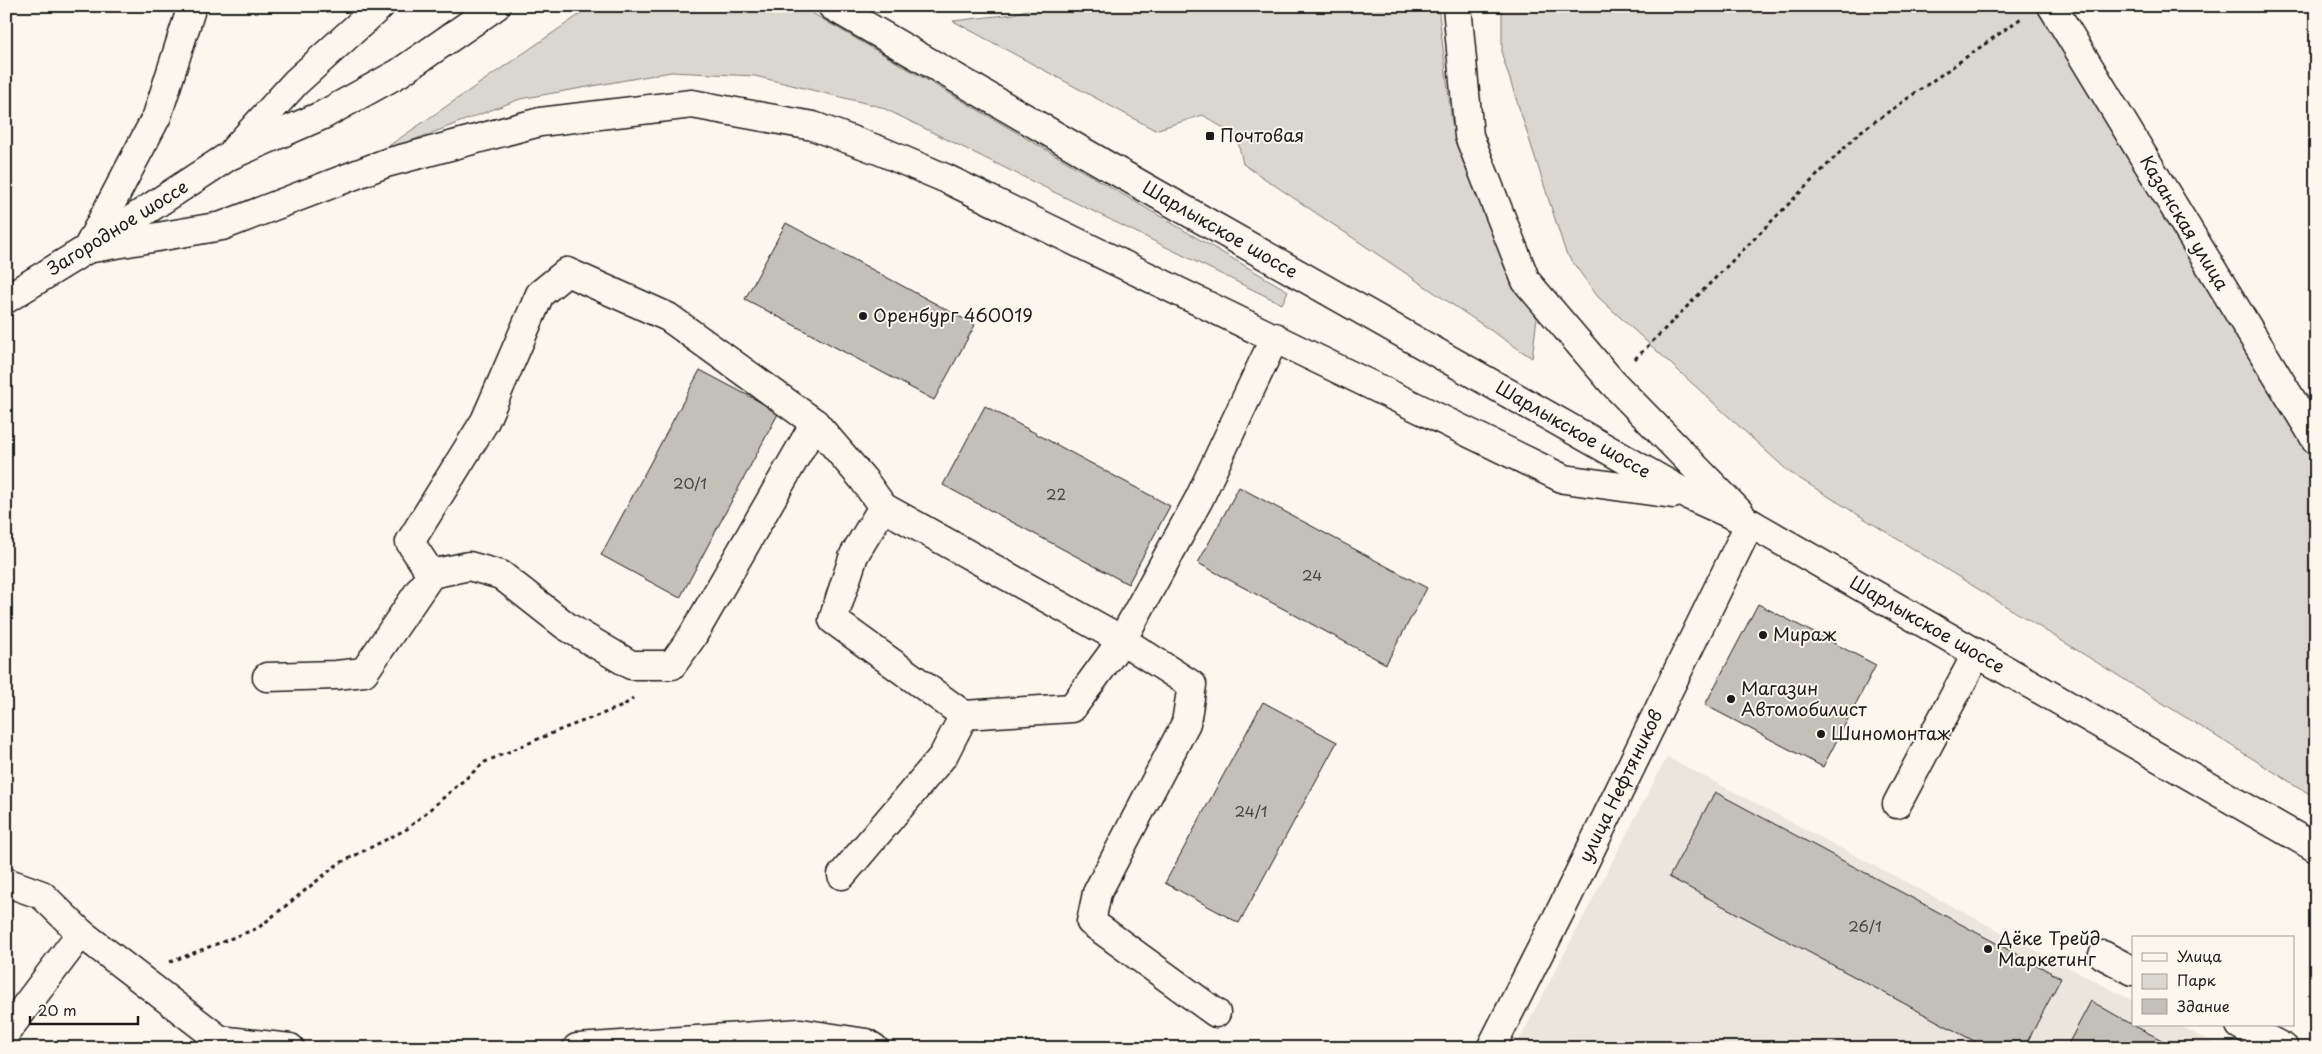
<svg xmlns="http://www.w3.org/2000/svg" width="2322" height="1054" font-family="'Playpen Sans',sans-serif">
<rect width="100%" height="100%" fill="#fbf7ec"/>
<filter id="ink" filterUnits="userSpaceOnUse"><feTurbulence type="fractalNoise" baseFrequency=".02" numOctaves="2"/><feDisplacementMap in="SourceGraphic" scale="10" xChannelSelector="R" yChannelSelector="G"/><feConvolveMatrix kernelMatrix="1 2 1 2 8 2 1 2 1" color-interpolation-filters="sRGB"/></filter>
<g filter="url(#ink)">
<path fill="#eae6dc" d="M 1667,757 L 2133,1001 L 2133,1025 L 2179,1025 L 2222,1048 L 1515,1048 Z"/>
<g fill="#dad7ce" stroke="#7b7a75">
<path d="M 592,6 L 800,6 L 1288,291 L 1282,304 L 881,107 L 755,76 L 671,72 L 520,99 L 377,154 Z"/>
<path d="M 1037,6 L 1438,6 L 1452,123 L 1494,237 L 1537,318 L 1532,358 L 1243,164 L 1237,137 L 1203,115 L 1155,130 L 953,21 L 1014,14 Z"/>
<path d="M 1502,6 L 2034,6 L 2316,456 L 2316,798 L 1789,472 L 1598,297 L 1566,253 L 1502,55 Z"/>
</g>
<g fill="#c3c0b8" stroke="#1c1c1c">
<path d="M 786,223 L 975,325 L 934,400 L 745,299 Z"/>
<path d="M 700,370 L 779,412 L 680,598 L 601,555 Z"/>
<path d="M 985,406 L 1170,506 L 1128,584 L 943,485 Z"/>
<path d="M 1239,487 L 1427,588 L 1386,664 L 1198,563 Z"/>
<path d="M 1758,604 L 1876,665 L 1823,767 L 1705,705 Z"/>
<path d="M 1263,702 L 1337,742 L 1239,923 L 1165,883 Z"/>
<path d="M 1715,792 L 2061,978 L 2024,1048 L 1987,1048 L 1669,877 Z"/>
<path d="M 2091,1001 L 2133,1025 L 2177,1048 L 2066,1048 Z"/>
</g>
<g fill="none" stroke-linecap="round" stroke-linejoin="round">
<g stroke="#1c1c1c" stroke-width="31">
<g id="minor">
<path d="M 2052,6 L 2316,440"/>
<path d="M 883,507 L 1122,640 L 1192,685 L 1186,723 L 1097,893 L 1091,922 L 1216,1013"/>
<path d="M 431,574 L 469,566 L 501,575 L 566,626 L 631,665 L 672,665 L 692,637 L 815,423 L 863,479 L 883,507 L 854,555 L 833,620 L 964,715 L 1072,708 L 1122,640 L 1199,499 L 1275,337"/>
<path d="M 267,677 L 336,675 L 364,672 L 431,574 L 410,542 L 485,421 L 540,294 L 567,272 L 668,317 L 815,423"/>
<path d="M 1897,804 L 1977,653"/>
<path d="M 842,875 L 943,756 L 964,715"/>
<path d="M 6,882 L 42,895 L 81,933 L 220,1040 L 290,1048"/>
<path d="M 2103,955 L 2133,971"/>
<path d="M 2240,1025 L 2284,1048"/>
<path d="M 6,1032 L 81,933"/>
<path d="M 577,1048 L 801,1033 L 866,1043 L 874,1048"/>
<path d="M 1491,1048 L 1563,906 L 1750,523"/>
</g>
</g>
<g stroke="#1c1c1c" stroke-width="31">
<g id="major">
<path d="M 832,6 L 1111,168 L 1688,495 L 1750,523 L 2316,848"/>
<path d="M 1457,6 L 1469,136 L 1526,281 L 1612,382 L 1740,513"/>
<path d="M 87,249 L 222,226 L 386,163 L 540,122 L 692,104 L 813,126 L 881,151 L 947,179 L 1564,479 L 1673,494"/>
<path d="M 87,249 L 157,116 L 192,6"/>
</g>
</g>
<g stroke="#1c1c1c" stroke-width="31">
<g id="highway">
<path d="M 235,149 L 296,82 L 380,6"/>
<path d="M 6,299 L 87,249 L 229,156 L 323,115 L 399,73 L 496,6"/>
</g>
</g>
<g stroke="#1c1c1c" stroke-width="3" stroke-dasharray="4 4" stroke-linecap="butt">
<path d="M 1635,359 L 1860,132 L 2023,17"/>
<path d="M 170,962 L 258,928 L 338,864 L 407,829 L 485,762 L 557,731 L 623,706 L 633,698"/>
</g>
<use href="#minor" stroke="#fbf7ec" stroke-width="28"/>
<use href="#major" stroke="#fbf7ec" stroke-width="28"/>
<use href="#highway" stroke="#fbf7ec" stroke-width="28"/>
</g>
</g>
<g fill="#1c1c1c" stroke="#fbf7ec" stroke-width="2">
<rect x="1205" y="131" width="10" height="10" rx="2.5"/>
<circle cx="863" cy="316" r="5"/>
<circle cx="1763" cy="635" r="5"/>
<circle cx="1731" cy="699" r="5"/>
<circle cx="1821" cy="734" r="5"/>
<circle cx="1988" cy="949" r="5"/>
</g>
<g text-anchor="middle" stroke-width="4" stroke-linejoin="round" paint-order="stroke">
<g font-size="15" fill="#464543">
<text x="690" y="489">20/1</text>
<text x="1056" y="500">22</text>
<text x="1312" y="581">24</text>
<text x="1251" y="817">24/1</text>
<text x="1865" y="932">26/1</text>
</g>
<g font-size="18" fill="#1c1c1c" stroke="#fbf7ec" text-anchor="start">
<text x="1220" y="142">Почтовая</text>
<text x="873" y="322">Оренбург 460019</text>
<text x="1773" y="641">Мираж</text>
<text x="1741" y="695">Магазин<tspan x="1741" dy="21">Автомобилист</tspan></text>
<text x="1831" y="740">Шиномонтаж</text>
<text x="1998" y="945">Дёке Трейд<tspan x="1998" dy="21">Маркетинг</tspan></text>
</g>
<g font-size="18" fill="#1c1c1c" stroke="#fbf7ec">
<text transform="translate(2184 223) rotate(59)" y="6">Казанская улица</text>
<text transform="translate(118 228) rotate(-32)" y="6">Загородное шоссе</text>
<text transform="translate(1220 230) rotate(30)" y="6">Шарлыкское шоссе</text>
<text transform="translate(1573 430) rotate(30)" y="6">Шарлыкское шоссе</text>
<text transform="translate(1927 625) rotate(30)" y="6">Шарлыкское шоссе</text>
<text transform="translate(1621 786) rotate(-64)" y="6">улица Нефтяников</text>
</g>
</g>
<rect width="2322" height="1054" fill="none" stroke="#fbf7ec" stroke-width="25"/>
<rect x="12" y="12" width="2297" height="1029" fill="none" stroke="#1c1c1c" stroke-width="2" filter="url(#ink)"/>
<rect x="2132" y="936" width="162" height="90" fill="#fbf7ec" stroke="#a29f99"/>
<rect x="2142" y="953" width="25" height="8" fill="#fbf7ec" stroke="#a29f99"/>
<text x="2177" y="962" font-size="15" fill="#1c1c1c">Улица</text>
<rect x="2142" y="974" width="25" height="15" fill="#dad7ce" stroke="#a29f99"/>
<text x="2177" y="986" font-size="15" fill="#1c1c1c">Парк</text>
<rect x="2142" y="999" width="25" height="15" fill="#c3c0b8" stroke="#a29f99"/>
<text x="2177" y="1012" font-size="15" fill="#1c1c1c">Здание</text>
<path d="M30 1016v8h108v-8" fill="none" stroke="#1c1c1c" stroke-width="2.5"/>
<text x="38" y="1016" font-size="15" fill="#1c1c1c" stroke="#fbf7ec" stroke-width="4" paint-order="stroke">20 m</text>
</svg>
